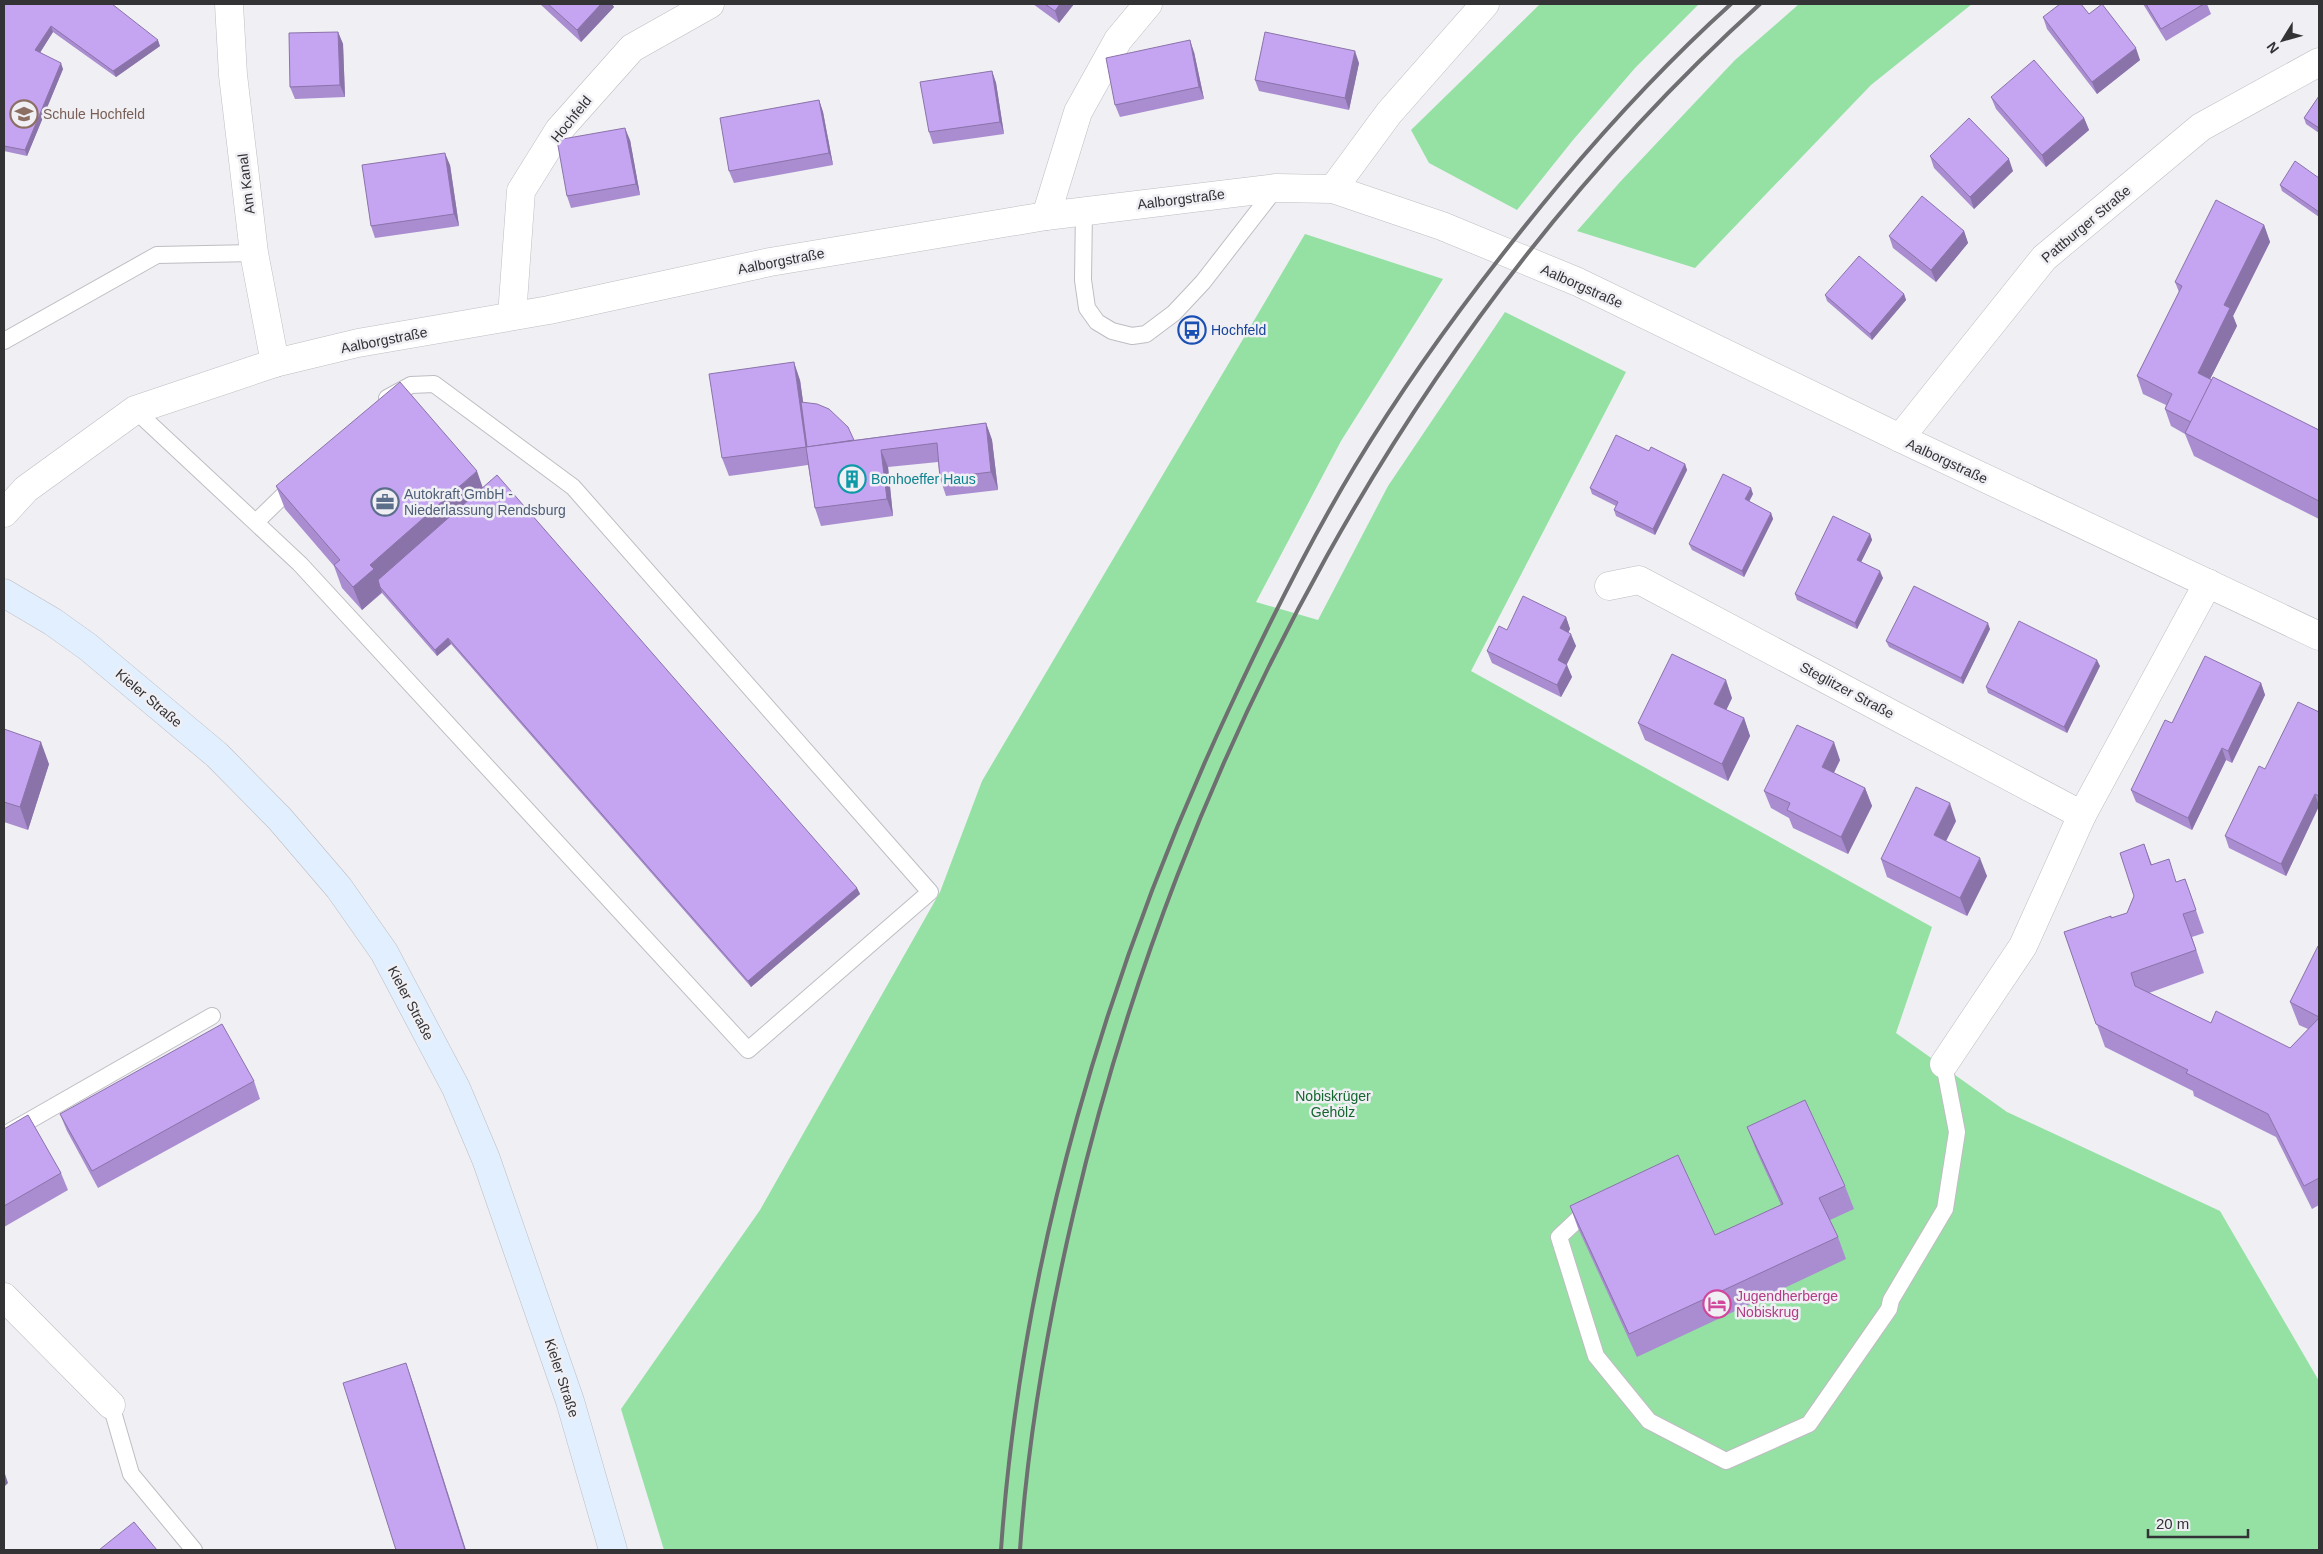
<svg xmlns="http://www.w3.org/2000/svg" width="2323" height="1554" font-family="Arial,sans-serif">
<rect width="100%" height="100%" fill="#efeff4"/>
<g fill="#95e1a4">
<path d="M 1540,4 L 1699,4 L 1635,68 L 1573,140 L 1517,210 L 1429,163 L 1411,130 Z"/>
<path d="M 1799,4 L 1972,4 L 1871,85 L 1695,268 L 1577,231 L 1620,182 L 1735,60 Z"/>
<path d="M 1305,234 L 1443,279 L 1341,441 L 1256,602 L 1318,620 L 1388,486 L 1505,312 L 1626,372 L 1471,671 L 1932,927 L 1896,1033 L 2007,1112 L 2220,1211 L 2319,1381 L 2319,1550 L 664,1550 L 621,1409 L 760,1210 L 940,892 L 982,781 Z"/>
</g>
<g fill="none" stroke-linecap="round" stroke-linejoin="round">
<g stroke="#bebdc2" stroke-width="18">
<g id="service">
<path d="M 1084,210 L 1083,280 L 1087,308 L 1097,322 L 1112,331 L 1132,336 L 1146,334 L 1174,313 L 1203,282 L 1276,188"/>
<path d="M 4,341 L 157,255 L 254,253"/>
<path d="M 135,410 L 300,564 L 748,1050 L 930,892 L 573,487 L 434,384 L 411,385 L 387,398"/>
<path d="M 256,522 L 296,483"/>
<path d="M 4,1135 L 212,1016"/>
<path d="M 1592,1206 L 1559,1237 L 1596,1356 L 1649,1421 L 1726,1461 L 1809,1424 L 1889,1309 L 1891,1300 L 1945,1209 L 1957,1132 L 1944,1064"/>
<path d="M 111,1405 L 131,1474 L 194,1550"/>
</g>
</g>
<g stroke="#bebdc2" stroke-width="29">
<g id="minor">
<path d="M 229,4 L 233,75 L 254,253 L 275,363"/>
<path d="M 1333,189 L 1389,113 L 1485,4"/>
<path d="M 1046,216 L 1078,112 L 1118,40 L 1148,4"/>
<path d="M 512,316 L 521,191 L 559,130 L 632,48 L 710,4"/>
<path d="M 1900,438 L 2044,258 L 2201,127 L 2319,62"/>
<path d="M 1609,586 L 1639,580 L 2082,815 L 2208,583"/>
<path d="M 1944,1064 L 2023,946 L 2082,815"/>
<path d="M 4,1297 L 111,1405"/>
</g>
</g>
<g stroke="#bebdc2" stroke-width="29">
<path id="tertiary" d="M 4,513 L 26,489 L 135,410 L 275,363 L 358,343 L 549,310 L 770,262 L 1046,216 L 1276,188 L 1333,189 L 1442,226 L 1578,282 L 1900,438 L 2319,636"/>
</g>
<g stroke="#bebdc2" stroke-width="29">
<path id="secondary" d="M 4,593 L 53,622 L 88,647 L 217,755 L 280,819 L 339,888 L 384,952 L 456,1088 L 486,1159 L 570,1401 L 613,1550"/>
</g>
<use href="#service" stroke="#fff" stroke-width="16"/>
<use href="#minor" stroke="#fff" stroke-width="28"/>
<use href="#tertiary" stroke="#fff" stroke-width="28"/>
<use href="#secondary" stroke="#e1effe" stroke-width="28"/>
<g stroke="#6f6e71" stroke-width="4">
<path d="M 1001,1550 C 1021,1260 1107,970 1230,707 C 1268,625 1308,544 1355,466 C 1416,365 1486,272 1561,182 C 1614,119 1670,59 1731,4"/>
<path d="M 1020,1550 C 1028,1436 1048,1322 1074,1211 C 1179,761 1415,316 1760,4"/>
</g>
</g>
<g fill="#a98dd0">
<path d="M 4,4 L 160,46 L 116,77 L 53,32 L 40,52 L 63,69 L 27,156 L 4,151 Z"/>
<path d="M 540,4 L 612,4 L 614,7 L 581,42 Z"/>
<path d="M 1033,4 L 1074,4 L 1059,23 Z"/>
<path d="M 2143,4 L 2207,4 L 2211,14 L 2166,41 Z"/>
<path d="M 2089,14 L 2140,60 L 2097,94 L 2047,29 L 2043,17 Z"/>
<path d="M 338,32 L 343,44 L 345,97 L 295,99 L 290,87 Z"/>
<path d="M 1194,52 L 1204,99 L 1120,117 L 1115,105 Z"/>
<path d="M 1359,63 L 1349,110 L 1259,91 L 1255,80 Z"/>
<path d="M 992,71 L 996,83 L 1004,134 L 933,144 L 929,132 Z"/>
<path d="M 2319,96 L 2319,133 L 2306,124 L 2304,118 Z"/>
<path d="M 1991,97 L 2084,118 L 2089,130 L 2046,167 L 1996,109 Z"/>
<path d="M 819,100 L 823,112 L 833,165 L 734,183 L 729,171 Z"/>
<path d="M 630,140 L 640,195 L 571,208 L 567,196 Z"/>
<path d="M 1930,156 L 2013,171 L 1974,209 L 1934,168 Z"/>
<path d="M 450,165 L 459,226 L 375,238 L 371,226 Z"/>
<path d="M 2319,178 L 2319,217 L 2282,191 L 2280,185 Z"/>
<path d="M 2264,225 L 2270,242 L 2233,316 L 2237,326 L 2210,379 L 2319,430 L 2319,519 L 2194,456 L 2185,434 L 2171,426 L 2165,409 L 2166,405 L 2143,394 L 2137,376 L 2179,292 L 2175,282 Z"/>
<path d="M 1964,231 L 1968,243 L 1936,282 L 1893,248 L 1889,236 Z"/>
<path d="M 1904,294 L 1906,300 L 1872,340 L 1827,301 L 1825,295 Z"/>
<path d="M 800,380 L 803,402 L 854,440 L 986,423 L 992,440 L 998,490 L 946,496 L 940,478 L 938,462 L 888,467 L 893,516 L 821,526 L 815,508 L 808,465 L 729,476 L 722,458 Z"/>
<path d="M 1649,451 L 1685,464 L 1687,470 L 1655,535 L 1616,516 L 1614,510 L 1616,506 L 1592,494 L 1590,488 Z"/>
<path d="M 276,486 L 483,487 L 857,888 L 860,894 L 751,987 L 451,644 L 437,656 L 382,593 L 362,610 L 342,588 L 334,566 L 285,509 Z"/>
<path d="M 1753,494 L 1749,502 L 1771,513 L 1773,519 L 1744,577 L 1692,550 L 1689,544 Z"/>
<path d="M 1870,534 L 1872,540 L 1861,562 L 1883,578 L 1857,629 L 1797,600 L 1795,594 Z"/>
<path d="M 1566,617 L 1570,629 L 1568,632 L 1576,646 L 1566,664 L 1572,677 L 1561,697 L 1492,663 L 1487,651 L 1507,630 Z"/>
<path d="M 1990,629 L 1963,684 L 1889,647 L 1886,641 Z"/>
<path d="M 2100,666 L 2067,733 L 1988,693 L 1986,687 Z"/>
<path d="M 2261,683 L 2265,695 L 2232,763 L 2226,760 L 2192,830 L 2136,802 L 2131,790 L 2172,723 Z"/>
<path d="M 1732,698 L 1726,710 L 1744,718 L 1750,736 L 1728,781 L 1645,740 L 1638,723 Z"/>
<path d="M 2319,712 L 2319,806 L 2286,876 L 2229,848 L 2225,836 L 2265,769 Z"/>
<path d="M 4,729 L 49,764 L 28,830 L 4,822 Z"/>
<path d="M 1840,760 L 1834,773 L 1865,788 L 1872,806 L 1848,854 L 1793,828 L 1789,818 L 1771,808 L 1764,791 Z"/>
<path d="M 1956,821 L 1946,841 L 1987,876 L 1967,916 L 1887,877 L 1881,859 Z"/>
<path d="M 2144,844 L 2152,865 L 2177,882 L 2185,879 L 2204,933 L 2192,937 L 2204,973 L 2149,993 L 2211,1023 L 2290,1048 L 2308,1029 L 2299,1025 L 2290,1002 L 2319,947 L 2319,1205 L 2312,1209 L 2276,1137 L 2194,1096 L 2193,1091 L 2105,1047 L 2064,932 L 2112,918 L 2127,913 L 2134,896 Z"/>
<path d="M 254,1081 L 260,1099 L 98,1188 L 67,1131 L 60,1114 Z"/>
<path d="M 1747,1127 L 1845,1186 L 1854,1209 L 1830,1220 L 1838,1237 L 1846,1259 L 1637,1357 L 1578,1228 L 1570,1206 L 1715,1235 L 1781,1205 L 1756,1150 Z"/>
<path d="M 4,1129 L 61,1173 L 68,1190 L 4,1227 Z"/>
</g>
<g fill="#8a73a9">
<path d="M 601,4 L 612,4 L 614,7 L 581,42 L 577,30 Z"/>
<path d="M 1060,4 L 1074,4 L 1059,23 L 1055,11 Z"/>
<path d="M 51,26 L 53,32 L 38,56 L 35,50 Z"/>
<path d="M 338,32 L 343,44 L 345,97 L 340,85 Z"/>
<path d="M 158,40 L 160,46 L 116,77 L 113,71 Z"/>
<path d="M 1190,40 L 1194,52 L 1204,99 L 1199,87 Z"/>
<path d="M 2136,48 L 2140,60 L 2097,94 L 2092,82 Z"/>
<path d="M 1355,51 L 1359,63 L 1349,110 L 1345,98 Z"/>
<path d="M 61,63 L 63,69 L 27,156 L 25,150 Z"/>
<path d="M 992,71 L 996,83 L 1004,134 L 1000,122 Z"/>
<path d="M 819,100 L 823,112 L 833,165 L 829,153 Z"/>
<path d="M 2084,118 L 2089,130 L 2046,167 L 2042,155 Z"/>
<path d="M 625,128 L 630,140 L 640,195 L 636,184 Z"/>
<path d="M 445,153 L 450,165 L 459,226 L 454,214 Z"/>
<path d="M 2009,159 L 2013,171 L 1974,209 L 1970,197 Z"/>
<path d="M 2264,225 L 2270,242 L 2233,316 L 2237,326 L 2204,391 L 2198,373 L 2224,305 Z"/>
<path d="M 1964,231 L 1968,243 L 1936,282 L 1931,270 Z"/>
<path d="M 1904,294 L 1906,300 L 1872,340 L 1870,334 Z"/>
<path d="M 794,362 L 800,380 L 810,452 L 806,447 Z"/>
<path d="M 986,423 L 992,440 L 998,490 L 991,472 Z"/>
<path d="M 881,450 L 888,467 L 893,516 L 887,499 Z"/>
<path d="M 1685,464 L 1687,470 L 1655,535 L 1653,529 Z"/>
<path d="M 477,471 L 485,494 L 380,586 L 382,592 L 362,610 L 353,587 L 370,565 Z"/>
<path d="M 1751,488 L 1753,494 L 1747,505 L 1745,499 Z"/>
<path d="M 1771,513 L 1773,519 L 1744,577 L 1742,571 Z"/>
<path d="M 1870,534 L 1872,540 L 1859,566 L 1857,560 Z"/>
<path d="M 1880,571 L 1883,578 L 1857,629 L 1855,623 Z"/>
<path d="M 1566,617 L 1570,629 L 1565,640 L 1560,628 Z"/>
<path d="M 1988,623 L 1990,629 L 1963,684 L 1961,678 Z"/>
<path d="M 1571,634 L 1576,646 L 1563,672 L 1558,660 Z"/>
<path d="M 448,638 L 451,644 L 437,656 L 435,650 Z"/>
<path d="M 2097,660 L 2100,666 L 2067,733 L 2064,727 Z"/>
<path d="M 1567,665 L 1572,677 L 1561,697 L 1557,685 Z"/>
<path d="M 1726,680 L 1732,698 L 1721,721 L 1714,704 Z"/>
<path d="M 2261,683 L 2265,695 L 2232,763 L 2228,751 Z"/>
<path d="M 1744,718 L 1750,736 L 1728,781 L 1722,764 Z"/>
<path d="M 41,742 L 49,764 L 28,830 L 20,807 Z"/>
<path d="M 1834,742 L 1840,760 L 1828,784 L 1822,767 Z"/>
<path d="M 2222,748 L 2226,760 L 2192,830 L 2188,818 Z"/>
<path d="M 1865,788 L 1872,806 L 1848,854 L 1841,837 Z"/>
<path d="M 2315,794 L 2319,806 L 2286,876 L 2281,864 Z"/>
<path d="M 1950,803 L 1956,821 L 1940,853 L 1934,835 Z"/>
<path d="M 1980,858 L 1987,876 L 1967,916 L 1960,898 Z"/>
<path d="M 857,888 L 860,894 L 751,987 L 748,981 Z"/>
<path d="M 406,1363 L 414,1386 L 466,1550 L 465,1550 Z"/>
<path d="M 4,1471 L 8,1483 L 4,1487 Z"/>
</g>
<g fill="#c5a4f2" stroke="#8a73a9">
<path d="M 4,4 L 112,4 L 158,40 L 113,71 L 51,26 L 35,50 L 61,63 L 25,150 L 4,146 Z"/>
<path d="M 548,4 L 601,4 L 577,30 Z"/>
<path d="M 1045,4 L 1060,4 L 1055,11 Z"/>
<path d="M 2060,4 L 2081,4 L 2089,14 L 2102,4 L 2136,48 L 2092,82 L 2043,17 Z"/>
<path d="M 2146,4 L 2204,4 L 2161,29 Z"/>
<path d="M 338,32 L 340,85 L 290,87 L 289,33 Z"/>
<path d="M 1265,32 L 1355,51 L 1345,98 L 1255,80 Z"/>
<path d="M 1190,40 L 1199,87 L 1115,105 L 1106,58 Z"/>
<path d="M 2034,60 L 2084,118 L 2042,155 L 1991,97 Z"/>
<path d="M 992,71 L 1000,122 L 929,132 L 920,82 Z"/>
<path d="M 2319,96 L 2319,128 L 2304,118 Z"/>
<path d="M 819,100 L 829,153 L 729,171 L 720,118 Z"/>
<path d="M 1969,118 L 2009,159 L 1970,197 L 1930,156 Z"/>
<path d="M 625,128 L 636,184 L 567,196 L 557,140 Z"/>
<path d="M 445,153 L 454,214 L 371,226 L 362,165 Z"/>
<path d="M 2295,161 L 2319,178 L 2319,212 L 2280,185 Z"/>
<path d="M 1922,196 L 1964,231 L 1931,270 L 1889,236 Z"/>
<path d="M 2216,200 L 2264,225 L 2224,305 L 2230,308 L 2198,373 L 2212,380 L 2191,422 L 2165,409 L 2172,394 L 2137,376 L 2182,286 L 2175,282 Z"/>
<path d="M 1859,256 L 1904,294 L 1870,334 L 1825,295 Z"/>
<path d="M 794,362 L 806,447 L 722,458 L 709,374 Z"/>
<path d="M 2213,377 L 2319,430 L 2319,501 L 2185,433 Z"/>
<path d="M 400,382 L 477,471 L 370,565 L 374,569 L 353,587 L 334,565 L 340,560 L 276,486 Z"/>
<path d="M 801,402 L 817,404 L 829,409 L 848,427 L 853,438 L 854,440 L 807,447 Z"/>
<path d="M 986,423 L 991,472 L 940,478 L 937,443 L 881,450 L 887,499 L 815,508 L 806,447 Z"/>
<path d="M 1616,435 L 1649,451 L 1651,447 L 1685,464 L 1653,529 L 1614,510 L 1618,502 L 1590,488 Z"/>
<path d="M 1723,474 L 1751,488 L 1745,499 L 1771,513 L 1742,571 L 1689,544 Z"/>
<path d="M 497,475 L 857,888 L 748,981 L 448,638 L 435,650 L 380,587 L 378,580 Z"/>
<path d="M 1833,516 L 1870,534 L 1857,560 L 1880,571 L 1855,623 L 1795,594 Z"/>
<path d="M 1914,586 L 1988,623 L 1961,678 L 1886,641 Z"/>
<path d="M 1523,596 L 1566,617 L 1560,628 L 1571,634 L 1558,660 L 1567,665 L 1557,685 L 1487,651 L 1499,626 L 1507,630 Z"/>
<path d="M 2019,621 L 2097,660 L 2064,727 L 1986,687 Z"/>
<path d="M 1672,654 L 1726,680 L 1714,704 L 1744,718 L 1722,764 L 1638,723 Z"/>
<path d="M 2205,656 L 2261,683 L 2228,751 L 2222,748 L 2188,818 L 2131,790 L 2165,720 L 2172,723 Z"/>
<path d="M 2298,702 L 2319,712 L 2319,796 L 2315,794 L 2281,864 L 2225,836 L 2259,766 L 2265,769 Z"/>
<path d="M 1797,725 L 1834,742 L 1822,767 L 1865,788 L 1841,837 L 1787,810 L 1790,803 L 1764,791 Z"/>
<path d="M 4,729 L 41,742 L 20,807 L 4,802 Z"/>
<path d="M 1916,787 L 1950,803 L 1934,835 L 1980,858 L 1960,898 L 1881,859 Z"/>
<path d="M 2144,844 L 2151,865 L 2169,859 L 2176,882 L 2185,879 L 2196,910 L 2183,914 L 2196,950 L 2131,973 L 2135,986 L 2211,1023 L 2216,1011 L 2290,1048 L 2319,1018 L 2319,1178 L 2304,1186 L 2268,1114 L 2186,1073 L 2188,1070 L 2096,1024 L 2064,932 L 2111,916 L 2111,918 L 2127,913 L 2134,896 L 2120,853 Z"/>
<path d="M 2318,946 L 2319,947 L 2319,1017 L 2290,1002 Z"/>
<path d="M 222,1024 L 254,1081 L 92,1171 L 60,1114 Z"/>
<path d="M 1805,1100 L 1845,1186 L 1819,1198 L 1838,1237 L 1629,1334 L 1570,1206 L 1678,1155 L 1715,1235 L 1783,1204 L 1747,1127 Z"/>
<path d="M 28,1115 L 61,1173 L 4,1206 L 4,1129 Z"/>
<path d="M 406,1363 L 465,1550 L 396,1550 L 343,1383 Z"/>
<path d="M 134,1522 L 157,1550 L 99,1550 Z"/>
</g>
<defs>
<g id="school-ring" transform="scale(1.4375)"><circle r="9.5" fill="#efeff4" stroke="#8d6e63" stroke-width="1.5"/><path d="M0-5L7-2L0 1L-7-2ZM-4 1L0 2.5L4 1V4Q0 6-4 4Z" fill="#8d6e63"/></g>
<g id="bus-ring" transform="scale(1.4375)"><circle r="9.5" fill="#efeff4" stroke="#1a4fb4" stroke-width="1.5"/><path d="M-5-6H5V4H4V6H2V4H-2V6H-4V4H-5ZM-3.5-4V0h7V-4ZM-3.5 1.2v1.5H-2V1.2ZM2 1.2v1.5H3.5V1.2Z" fill="#1a4fb4"/></g>
<g id="building-ring" transform="scale(1.4375)"><circle r="9.5" fill="#efeff4" stroke="#0f9aa8" stroke-width="1.5"/><path d="M-4-6H4V6H1V3H-1V6H-4ZM-2.5-4.3h1.7v1.8h-1.7ZM.8-4.3h1.7v1.8H.8ZM-2.5-1h1.7V.8h-1.7ZM.8-1h1.7V.8H.8Z" fill="#0f9aa8"/></g>
<g id="office-ring" transform="scale(1.4375)"><circle r="9.5" fill="#efeff4" stroke="#5c6f8a" stroke-width="1.5"/><path d="M-6-3h4V-5.5h4V-3h4V5H-6ZM-1-4.5V-3h2v-1.5ZM-6 0V1H6V0Z" fill="#5c6f8a"/></g>
<g id="hotel-ring" transform="scale(1.4375)"><circle r="9.5" fill="#efeff4" stroke="#d1479c" stroke-width="1.5"/><path d="M-6-4.5h1.5V1H6V5H4.5V3h-9V5H-6ZM-4 0a1.8 1.8 0 1 1 3.6 0ZM.5 0V-2.5h3Q6-2.5 6 0Z" fill="#d1479c"/></g>
</defs>
<g fill-rule="evenodd">
<use href="#school-ring" x="24" y="114"/>
<use href="#bus-ring" x="1192" y="330"/>
<use href="#building-ring" x="852" y="479"/>
<use href="#office-ring" x="385" y="502"/>
<use href="#hotel-ring" x="1717" y="1304"/>
</g>
<g text-anchor="middle" stroke-width="5" stroke-linejoin="round" paint-order="stroke">
<g font-size="14" fill="#785e54" stroke="#efeff4" text-anchor="start">
<text x="43" y="119">Schule Hochfeld</text>
</g>
<g font-size="14" fill="#333234" stroke="#efeff4">
<text transform="translate(571 119) rotate(-51)" y="5">Hochfeld</text>
<text transform="translate(246 184) rotate(-97)" y="5">Am Kanal</text>
<text transform="translate(1181 199) rotate(-7)" y="5">Aalborgstraße</text>
<text transform="translate(2086 224) rotate(-40)" y="5">Pattburger Straße</text>
<text transform="translate(781 261) rotate(-11)" y="5">Aalborgstraße</text>
<text transform="translate(1582 286) rotate(24)" y="5">Aalborgstraße</text>
<text transform="translate(384 340) rotate(-11)" y="5">Aalborgstraße</text>
<text transform="translate(1947 461) rotate(25)" y="5">Aalborgstraße</text>
<text transform="translate(1847 690) rotate(28)" y="5">Steglitzer Straße</text>
<text transform="translate(149 698) rotate(40)" y="5">Kieler Straße</text>
<text transform="translate(411 1003) rotate(62)" y="5">Kieler Straße</text>
<text transform="translate(562 1378) rotate(72)" y="5">Kieler Straße</text>
</g>
<g font-size="14" fill="#164399" stroke="#efeff4" text-anchor="start">
<text x="1211" y="335">Hochfeld</text>
</g>
<g font-size="14" fill="#0d838f" stroke="#efeff4" text-anchor="start">
<text x="871" y="484">Bonhoeffer Haus</text>
</g>
<g font-size="14" fill="#4e5e75" stroke="#efeff4" text-anchor="start">
<text x="404" y="499">Autokraft GmbH -<tspan x="404" dy="16">Niederlassung Rendsburg</tspan></text>
</g>
<g font-size="14" fill="#14662f" stroke="#efeff4">
<text x="1333" y="1101">Nobiskrüger<tspan x="1333" dy="16">Gehölz</tspan></text>
</g>
<g font-size="14" fill="#b23c85" stroke="#efeff4" text-anchor="start">
<text x="1736" y="1301">Jugendherberge<tspan x="1736" dy="16">Nobiskrug</tspan></text>
</g>
</g>
<rect width="2323" height="1554" fill="none" stroke="#333234" stroke-width="10"/>
<g transform="translate(2283 40) rotate(233)" stroke="#efeff4" stroke-width="4" paint-order="stroke">
<path d="M0-4L9 19L0 12L-9 19Z" fill="#333234"/>
<text y="-8" font-size="14" font-weight="bold" text-anchor="middle" fill="#333234">N</text>
</g>
<path d="M2148 1529v8h100v-8" fill="none" stroke="#333234" stroke-width="2.5"/>
<text x="2156" y="1529" font-size="15" fill="#333234" stroke="#efeff4" stroke-width="4" paint-order="stroke">20 m</text>
</svg>
